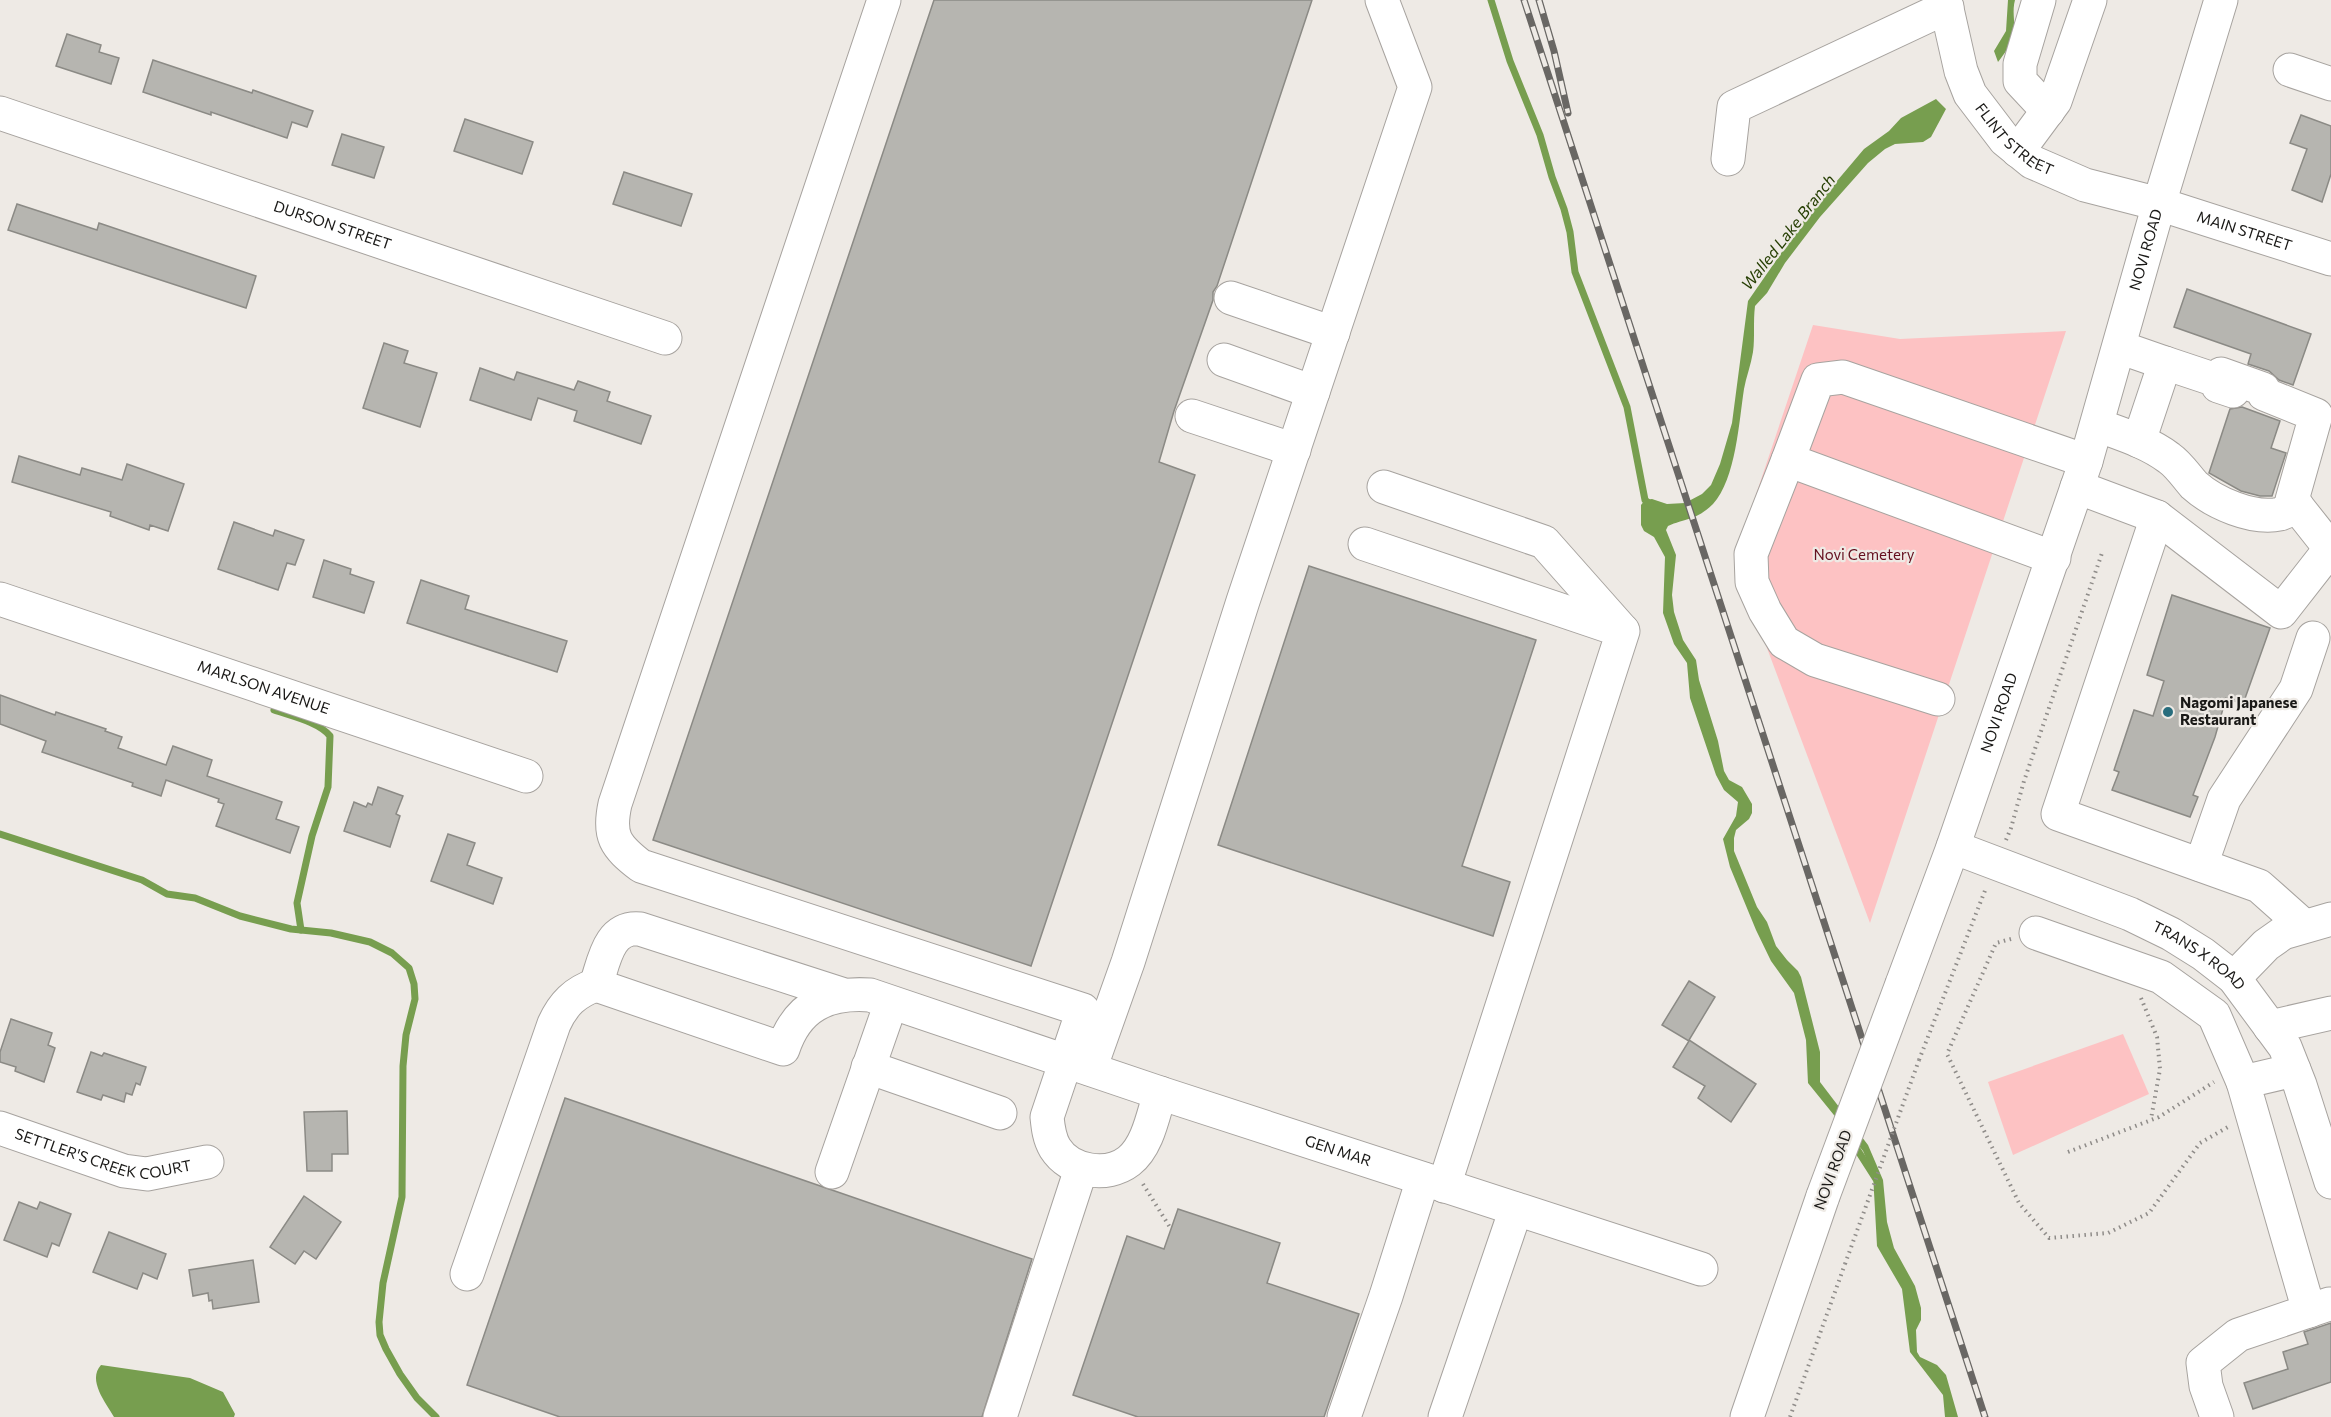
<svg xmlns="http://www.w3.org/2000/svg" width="2331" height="1417" font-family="Commissioner,sans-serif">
<rect width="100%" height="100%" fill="#eeeae5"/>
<g fill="#fdc2c3">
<path d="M 1813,325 L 1900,339 L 2066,331 L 1870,923 L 1734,560 Z"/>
<path d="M 2123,1034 L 2149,1094 L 2013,1155 L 1988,1082 Z"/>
</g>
<g fill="#779e4f">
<path d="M 2008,0 L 2015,0 C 2012,11 2015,20 2014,30 C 2012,43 2006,52 1998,62 L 1994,51 L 2006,31 Z"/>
<path d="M 1936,99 L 1946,109 L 1931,137 L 1923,142 L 1895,144 L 1885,149 L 1868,163 L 1820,217 L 1785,263 L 1767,293 L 1755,306 C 1753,322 1755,337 1753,352 C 1751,365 1746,377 1744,389 C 1739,421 1736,479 1713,504 C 1697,520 1686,518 1668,526 L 1666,530 L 1676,555 L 1672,595 L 1674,612 L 1683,640 L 1696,660 L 1699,680 L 1718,741 L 1724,771 L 1729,780 L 1742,787 L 1752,804 L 1752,813 L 1749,819 L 1736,830 L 1734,838 L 1734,851 L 1757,907 L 1767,922 L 1776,946 L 1787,960 L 1798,971 L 1801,977 L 1820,1052 L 1820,1082 L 1868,1145 L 1883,1180 L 1887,1222 L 1894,1248 L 1915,1286 L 1921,1308 L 1921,1320 L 1916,1330 L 1917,1352 L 1920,1357 L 1937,1365 L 1946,1375 L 1958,1417 L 1945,1417 L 1943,1395 L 1910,1352 L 1902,1289 L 1877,1246 L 1873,1174 L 1863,1151 L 1808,1083 L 1806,1040 L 1794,993 L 1771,961 L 1756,930 L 1730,867 L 1723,839 L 1736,816 L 1738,802 L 1724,790 L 1716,775 L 1690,698 L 1687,663 L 1674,644 L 1663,613 L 1665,557 L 1654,537 L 1644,531 L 1641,525 L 1641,505 L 1645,500 L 1652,499 L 1667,504 L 1685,503 L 1702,494 L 1711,485 L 1720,464 L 1732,423 L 1748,301 L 1804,220 L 1864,149 L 1889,131 L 1901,118 Z"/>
<path d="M 101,1365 L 190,1378 L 223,1392 L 235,1414 L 234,1417 L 114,1417 C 106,1403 87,1380 101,1365 Z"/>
</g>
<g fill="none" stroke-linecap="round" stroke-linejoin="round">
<g stroke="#779e4f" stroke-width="7">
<path d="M 1491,0 L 1510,61 L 1540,135 L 1552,177 L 1564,209 L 1570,232 L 1575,272 L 1627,407 L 1645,500 L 1650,504"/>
<path d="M 274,710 C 291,716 319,722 330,736 L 328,787 L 312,836 L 297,903 L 301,930"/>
<path d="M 0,834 L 142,880 L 167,894 L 195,898 L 240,916 L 291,929 L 331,933 L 370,942 L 392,953 L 409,968 L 414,984 L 415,999 L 406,1035 L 403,1066 L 402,1197 L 383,1283 L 379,1322 L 380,1335 L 386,1349 L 400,1374 L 417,1398 L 436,1417"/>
<path d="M 1853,1143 L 1876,1179"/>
</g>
</g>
<g fill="#b6b5b0" stroke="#8b8a85" stroke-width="1.5">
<path d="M 934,0 L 1312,0 L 1217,286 L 1213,292 L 1213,300 L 1174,411 L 1159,462 L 1195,475 L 1031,966 L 653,840 Z"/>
<path d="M 67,34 L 101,45 L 99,52 L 119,58 L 111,84 L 56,66 Z"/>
<path d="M 153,60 L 252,93 L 253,90 L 313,111 L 307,127 L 292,122 L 287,138 L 211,112 L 211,115 L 143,92 Z"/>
<path d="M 2301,115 L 2331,126 L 2331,174 L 2322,202 L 2292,190 L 2307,149 L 2290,143 Z"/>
<path d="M 465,119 L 533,142 L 522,174 L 454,151 Z"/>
<path d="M 342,134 L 384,147 L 374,178 L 332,165 Z"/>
<path d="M 624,172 L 692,194 L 681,226 L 613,204 Z"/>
<path d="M 17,204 L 97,230 L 99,223 L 256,276 L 246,308 L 8,230 Z"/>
<path d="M 2187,289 L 2311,334 L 2293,385 L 2279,380 L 2269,371 L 2248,364 L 2251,354 L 2174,327 Z"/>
<path d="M 384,343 L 408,351 L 404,363 L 437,373 L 420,427 L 363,408 Z"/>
<path d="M 480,368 L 514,380 L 517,372 L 574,390 L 578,381 L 610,392 L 607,401 L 651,416 L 641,444 L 574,421 L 577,411 L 538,398 L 531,420 L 470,400 Z"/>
<path d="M 2242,407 L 2280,421 L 2271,448 L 2286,453 L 2272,496 L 2260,496 L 2241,491 L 2209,473 L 2230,409 Z"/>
<path d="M 19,456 L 80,475 L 82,468 L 122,480 L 127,464 L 184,484 L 168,531 L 150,525 L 149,530 L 110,516 L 111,512 L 12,482 Z"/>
<path d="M 234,522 L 273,536 L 275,530 L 304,540 L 295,565 L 287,563 L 278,590 L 218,569 Z"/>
<path d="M 324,560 L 351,569 L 350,574 L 374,582 L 364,613 L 313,597 Z"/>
<path d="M 1309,566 L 1536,640 L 1462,866 L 1510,882 L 1493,936 L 1218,845 Z"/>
<path d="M 421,580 L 469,596 L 465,609 L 567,641 L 557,672 L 407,623 Z"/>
<path d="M 2172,595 L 2270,628 L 2243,704 L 2226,698 L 2215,737 L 2193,795 L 2198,797 L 2190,817 L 2112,790 L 2119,772 L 2114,770 L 2134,710 L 2153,716 L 2164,681 L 2147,675 Z"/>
<path d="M 0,695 L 55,715 L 56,712 L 106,729 L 105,731 L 122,737 L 118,748 L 166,765 L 173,746 L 212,760 L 207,776 L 282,802 L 276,819 L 299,827 L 290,853 L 216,826 L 224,804 L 218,802 L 219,799 L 166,780 L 161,796 L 132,786 L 133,783 L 42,752 L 46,741 L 0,724 Z"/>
<path d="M 378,787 L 403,796 L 396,814 L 400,816 L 390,847 L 344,831 L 354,802 L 366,807 L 368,803 L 372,805 Z"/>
<path d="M 448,834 L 475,843 L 467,865 L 502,878 L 493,904 L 431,881 Z"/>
<path d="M 1689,981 L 1715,997 L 1689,1040 L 1756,1084 L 1731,1122 L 1698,1098 L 1705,1086 L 1673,1067 L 1689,1041 L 1662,1025 Z"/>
<path d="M 11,1019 L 52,1033 L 48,1045 L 55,1048 L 44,1082 L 15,1071 L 16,1067 L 0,1062 L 0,1052 Z"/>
<path d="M 91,1052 L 102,1056 L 104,1053 L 146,1067 L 140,1085 L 136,1083 L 132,1095 L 126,1093 L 124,1102 L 103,1095 L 101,1100 L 77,1092 Z"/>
<path d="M 565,1098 L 1032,1259 L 982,1417 L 560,1417 L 467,1385 Z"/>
<path d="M 347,1111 L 348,1154 L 332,1154 L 332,1171 L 307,1171 L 304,1112 Z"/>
<path d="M 304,1196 L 341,1222 L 316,1259 L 304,1251 L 295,1264 L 270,1247 Z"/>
<path d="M 19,1202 L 37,1209 L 40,1202 L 71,1214 L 59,1246 L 52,1243 L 47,1257 L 4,1240 Z"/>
<path d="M 1178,1209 L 1280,1243 L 1267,1283 L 1359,1314 L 1324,1417 L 1138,1417 L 1073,1395 L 1127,1236 L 1164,1249 Z"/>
<path d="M 109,1232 L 166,1254 L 157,1279 L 143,1273 L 137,1289 L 93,1272 Z"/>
<path d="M 253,1260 L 259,1302 L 213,1309 L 212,1300 L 209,1301 L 208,1293 L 193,1296 L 189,1270 Z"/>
<path d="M 2331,1323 L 2331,1382 L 2253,1409 L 2244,1383 L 2288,1369 L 2283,1352 L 2308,1344 L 2304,1332 Z"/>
</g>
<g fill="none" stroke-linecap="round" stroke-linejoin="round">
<g stroke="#a7a39f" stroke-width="35">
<g id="minor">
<path d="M 884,0 L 615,804 C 608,836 615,846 641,866 L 1083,1010 L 1047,1117 C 1048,1127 1049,1138 1055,1148 C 1070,1172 1107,1178 1129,1161 C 1148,1146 1153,1115 1160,1093"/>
<path id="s1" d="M 1945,0 L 1961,71 L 1970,94 L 2005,140 L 2032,162 L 2085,185 L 2159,204 L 2331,259"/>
<path d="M 2039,0 L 2020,64 L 2020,81 L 2048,111"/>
<path d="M 2290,70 L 2331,84"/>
<path id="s2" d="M 0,113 L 665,338"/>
<path d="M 2018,151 L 2055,101 L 2090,0"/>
<path d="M 1728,159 L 1734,107 L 1947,7"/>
<path d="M 1231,298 L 1333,333"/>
<path d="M 2119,347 L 2165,363 L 2139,441"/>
<path d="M 1224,360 L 1313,392"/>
<path d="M 2165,363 L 2216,380 L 2218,386 L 2233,391"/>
<path d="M 2216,380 L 2221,374 L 2263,389 L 2264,394 L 2316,415 L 2292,500 L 2330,548"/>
<path d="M 1192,416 L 1294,450"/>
<path d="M 2097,425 C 2121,434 2148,442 2169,458 C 2179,465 2186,476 2194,485 C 2214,503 2253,520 2280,514 C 2286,512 2292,509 2297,506"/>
<path d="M 1788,460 L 1751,554 L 1752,582 L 1765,611 L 1784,642 L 1815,660 L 1938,699"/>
<path d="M 1384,487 L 1544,542 L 1622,630"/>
<path d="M 2077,487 L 2157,517 L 2281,612 L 2331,548"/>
<path d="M 2157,517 L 2058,814 L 2259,886 L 2304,926"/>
<path d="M 1365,544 L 1623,631 L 1444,1186"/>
<path d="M 2054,558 L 1788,460 L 1818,380 L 1843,377 L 2086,461"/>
<path id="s3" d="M 0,599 L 526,776"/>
<path id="s4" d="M 1953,847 L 2130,914 L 2171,934 L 2203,954 L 2234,978 L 2285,1047 L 2300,1085 L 2331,1182"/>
<path d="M 2201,865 L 2224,799 L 2296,689 L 2313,638"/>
<path d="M 2036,933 L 2161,977 L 2214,1015 L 2243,1082"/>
<path d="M 2234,978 L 2266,945 L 2283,933 L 2331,919"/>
<path id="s5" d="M 844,995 L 640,929 C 608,926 604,962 596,985 L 783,1049 C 797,1006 827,992 870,995 L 1160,1093 L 1701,1269"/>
<path d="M 2270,1027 L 2331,1013"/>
<path d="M 868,1067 L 1000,1113"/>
<path d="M 1090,1069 L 1128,962 L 1243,601 L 1415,87 L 1382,0"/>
<path d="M 2294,1070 L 2243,1082 L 2309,1311"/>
<path id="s6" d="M 0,1128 L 124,1171 L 147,1174 L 207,1162"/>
<path d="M 832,1172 L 891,1003"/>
<path d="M 467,1274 L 554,1024 C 563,1004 575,992 596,985"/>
<path d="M 1000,1417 L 1081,1169"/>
<path d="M 1344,1417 L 1386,1296 L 1423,1179"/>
<path d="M 1445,1417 L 1516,1209"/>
<path d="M 2217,1417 L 2206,1386 L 2203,1363 L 2238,1335 L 2329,1304"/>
</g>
</g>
<g stroke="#a7a39f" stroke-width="35">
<g id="major">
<path id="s7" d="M 1902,984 L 1953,847 L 2086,461 L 2159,204 L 2221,0"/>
<path d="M 1747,1417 L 1823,1196"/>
</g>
</g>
<g stroke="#8f8c89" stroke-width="4" stroke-dasharray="1.5 4.5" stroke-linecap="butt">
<path d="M 2006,840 L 2011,828 L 2024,781 L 2102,553"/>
<path d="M 2011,939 L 1996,943 L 1947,1054 L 2019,1203 L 2049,1238 L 2108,1233 L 2149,1213 L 2200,1143 L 2228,1127"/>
<path d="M 2141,998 L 2157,1037 L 2160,1069 L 2151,1119"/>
<path d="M 1919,1060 L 1986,888"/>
<path d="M 2068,1152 L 2159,1117 L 2214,1082"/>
<path d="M 1143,1184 L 1171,1229"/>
<path d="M 1790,1417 L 1845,1264"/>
</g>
<use href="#minor" stroke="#fff" stroke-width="33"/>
<use href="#major" stroke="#fff" stroke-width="33"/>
<g stroke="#696764" stroke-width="7">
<g id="rail">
<path d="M 1524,0 L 1985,1417"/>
<path d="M 1539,0 L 1554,51 L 1568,113"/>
</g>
</g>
<use href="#rail" stroke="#eeeae5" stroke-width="4.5" stroke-dasharray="14" stroke-linecap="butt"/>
<g stroke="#a7a39f" stroke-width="35" stroke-linecap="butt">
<path id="major-bridge" d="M 1823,1196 L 1902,984"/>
</g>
<path stroke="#8f8c89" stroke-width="4" stroke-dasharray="1.5 4.5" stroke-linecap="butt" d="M 1845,1264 L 1919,1060"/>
<use href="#major-bridge" stroke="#fff" stroke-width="33"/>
</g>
<circle fill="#286d7d" stroke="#eeeae5" stroke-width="2" cx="2168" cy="712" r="6"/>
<g text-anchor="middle" stroke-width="4.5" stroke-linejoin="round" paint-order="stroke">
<g font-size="15" fill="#1a1917" stroke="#eeeae5">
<text dy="5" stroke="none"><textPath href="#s1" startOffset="162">FLINT STREET</textPath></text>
<text dy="5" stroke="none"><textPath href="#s2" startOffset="351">DURSON STREET</textPath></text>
<text dy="5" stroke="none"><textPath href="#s1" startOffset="414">MAIN STREET</textPath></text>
<text dy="5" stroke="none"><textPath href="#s7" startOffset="774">NOVI ROAD</textPath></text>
<text dy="5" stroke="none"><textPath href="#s3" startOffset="278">MARLSON AVENUE</textPath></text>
<text dy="5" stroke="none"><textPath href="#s7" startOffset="288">NOVI ROAD</textPath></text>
<text dy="5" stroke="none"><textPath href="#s4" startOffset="270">TRANS X ROAD</textPath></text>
<text dy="5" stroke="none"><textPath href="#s6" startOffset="108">SETTLER'S CREEK COURT</textPath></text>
<text dy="5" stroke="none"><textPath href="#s5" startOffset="1096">GEN MAR</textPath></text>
<text transform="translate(1833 1170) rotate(-70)" y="5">NOVI ROAD</text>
</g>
<g font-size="15" fill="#65101f" stroke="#eeeae5">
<text x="1864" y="560">Novi Cemetery</text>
</g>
<g font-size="15" font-weight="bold" fill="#1a1917" stroke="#eeeae5" text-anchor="start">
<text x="2180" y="708">Nagomi Japanese<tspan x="2180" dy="17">Restaurant</tspan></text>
</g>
<g font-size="16" font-style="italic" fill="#263f03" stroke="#eeeae5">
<text transform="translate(1788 232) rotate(-52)" y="6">Walled Lake Branch</text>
</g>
</g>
</svg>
